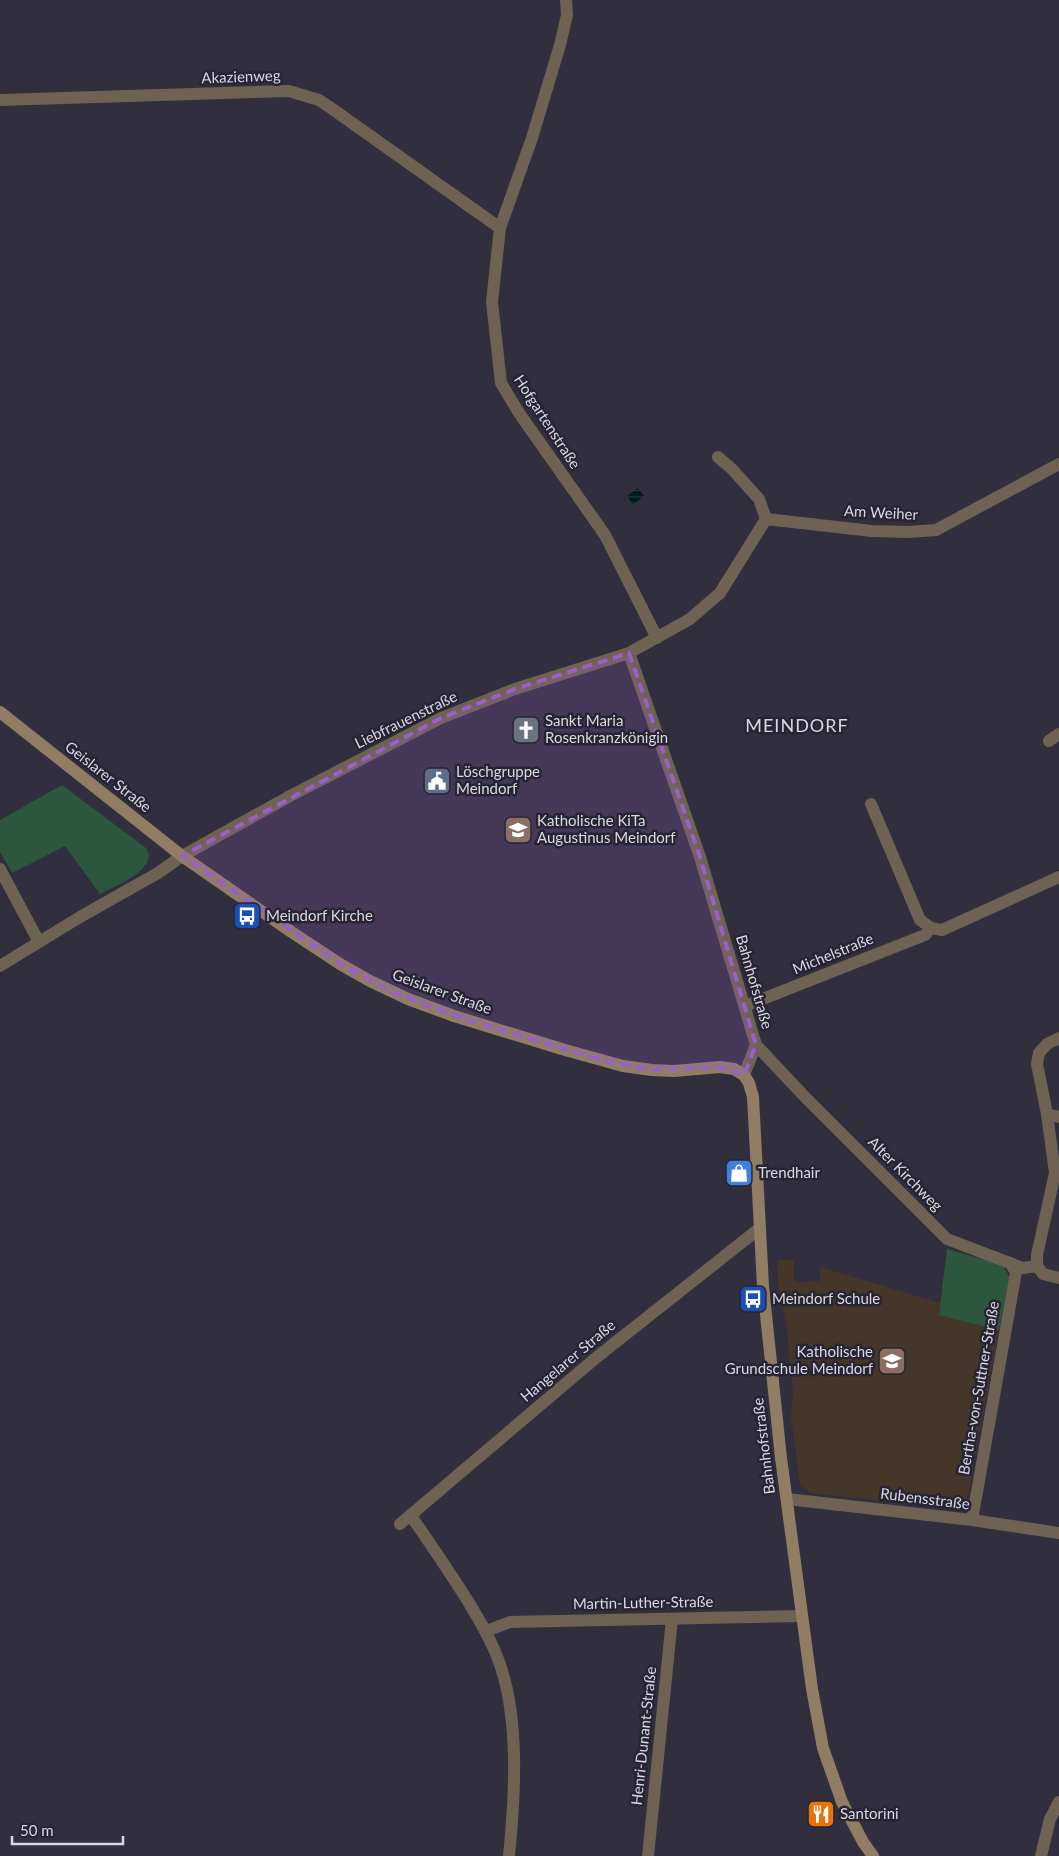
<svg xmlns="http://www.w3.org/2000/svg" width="1059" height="1856" font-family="Lato,sans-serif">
<defs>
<pattern id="water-rules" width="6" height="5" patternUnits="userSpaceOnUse" patternTransform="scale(1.25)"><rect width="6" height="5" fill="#001a1b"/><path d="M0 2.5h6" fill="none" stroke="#253b3c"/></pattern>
</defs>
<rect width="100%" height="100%" fill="#312f3e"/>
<path fill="#443629" d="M 947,1249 L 1009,1277 L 965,1510 L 810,1493 L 800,1484 L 791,1418 L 793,1392 L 787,1329 L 778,1286 L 777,1260 L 794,1260 L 794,1282 L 820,1281 L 820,1267 L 940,1303 Z"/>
<g fill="#2c563d">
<path d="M 62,785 L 146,848 C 160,869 115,886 100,894 L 65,846 L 12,873 L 0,852 L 0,820 Z"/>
<path d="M 947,1249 L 1003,1265 L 1009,1277 L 999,1330 L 939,1315 Z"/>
</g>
<path fill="url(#water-rules)" d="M 638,488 L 644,496 L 633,505 L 627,496 Z"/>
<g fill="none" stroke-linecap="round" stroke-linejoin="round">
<g stroke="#6e6252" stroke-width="12">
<path d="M 566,0 L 567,15 L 560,45 L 532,138 L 500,228 L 492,302 L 501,383 L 519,413 L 605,535 L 657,638"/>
<path d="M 0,100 L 289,91 L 319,100 L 331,108 L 500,228"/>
<path d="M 718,457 L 732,469 L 759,499 L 766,519"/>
<path d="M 766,519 L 872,531 L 908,532 L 936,530 L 1059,464"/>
<path d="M 629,653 L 700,857 L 756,1045 L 744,1075"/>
<path d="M 1049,741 L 1059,734"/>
<path d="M 871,804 L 920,920 L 931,928"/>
<path d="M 0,869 L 39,942"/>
<path d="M 0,966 L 80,917 L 158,873 L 182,856 L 290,796 L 441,718 L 515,689 L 629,653 L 690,619 L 720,593 L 766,519"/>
<path d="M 745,1006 L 925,935 L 931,928 L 942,930 L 1059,877"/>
<path d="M 756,1045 L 806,1098 L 947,1239 L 1023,1268 L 1037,1266"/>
<path d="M 1047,1114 L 1059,1117"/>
<path d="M 1037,1266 L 1037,1255 L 1055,1173 L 1047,1114 L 1037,1064 L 1039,1053 L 1047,1044 L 1059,1038"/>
<path d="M 1037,1266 L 1043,1274 L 1059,1278"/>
<path d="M 787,1499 L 972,1520 L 1059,1533"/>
<path d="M 411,1516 C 430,1543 448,1570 466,1598 C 478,1618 490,1637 498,1659 C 520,1716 515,1796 509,1856"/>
<path d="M 972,1520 L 1016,1272 L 1010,1263"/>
<path d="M 400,1524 L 597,1357 L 760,1228"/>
<path d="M 486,1631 L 510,1622 L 802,1616"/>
<path d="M 648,1856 L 672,1619"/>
<path d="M 1041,1856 L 1050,1819 L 1059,1802"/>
</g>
<path stroke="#907d64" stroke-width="12" d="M 0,712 L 182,856 L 290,931 L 340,964 L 370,981 L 408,999 L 454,1016 L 565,1050 L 623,1066 L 652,1070 L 674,1071 L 720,1067 L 734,1069 L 744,1075 L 749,1083 L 753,1097 L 763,1286 L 781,1458 L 812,1689 L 823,1748 L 842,1802 L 863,1842 L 873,1856"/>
</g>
<path fill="#9760ca" fill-opacity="0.2" stroke="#9760ca" stroke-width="4" stroke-dasharray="10 6" stroke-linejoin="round" d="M 629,653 L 700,857 L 756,1045 L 744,1075 L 720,1067 L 652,1070 L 604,1061 L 454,1016 L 394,993 L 340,964 L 182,856 L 441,718 L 515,689 Z"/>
<defs>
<g id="church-square" transform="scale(1.4375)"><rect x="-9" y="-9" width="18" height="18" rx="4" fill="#6b7280" stroke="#272534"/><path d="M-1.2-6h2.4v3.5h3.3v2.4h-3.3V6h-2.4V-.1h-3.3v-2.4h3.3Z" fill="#fff"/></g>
<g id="civic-square" transform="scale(1.4375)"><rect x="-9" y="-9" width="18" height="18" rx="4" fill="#5c6f8a" stroke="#272534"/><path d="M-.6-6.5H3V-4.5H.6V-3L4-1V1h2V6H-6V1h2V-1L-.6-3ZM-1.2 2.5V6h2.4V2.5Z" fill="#fff"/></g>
<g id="school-square" transform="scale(1.4375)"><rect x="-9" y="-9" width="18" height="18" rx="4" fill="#8d6e63" stroke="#272534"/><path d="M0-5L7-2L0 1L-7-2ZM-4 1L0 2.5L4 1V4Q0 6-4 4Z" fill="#fff"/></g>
<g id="bus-square" transform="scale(1.4375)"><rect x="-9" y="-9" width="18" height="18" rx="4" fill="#1a4fb4" stroke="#272534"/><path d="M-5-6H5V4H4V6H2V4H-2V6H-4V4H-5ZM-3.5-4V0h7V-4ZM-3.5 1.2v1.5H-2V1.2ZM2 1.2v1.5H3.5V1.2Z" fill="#fff"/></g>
<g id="shop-square" transform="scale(1.4375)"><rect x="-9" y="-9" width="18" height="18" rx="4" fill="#3f7fe0" stroke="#272534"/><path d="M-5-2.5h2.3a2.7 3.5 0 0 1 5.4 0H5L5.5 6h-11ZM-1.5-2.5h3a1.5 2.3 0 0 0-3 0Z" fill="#fff"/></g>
<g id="restaurant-square" transform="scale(1.4375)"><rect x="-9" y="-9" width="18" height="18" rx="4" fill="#e8710a" stroke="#272534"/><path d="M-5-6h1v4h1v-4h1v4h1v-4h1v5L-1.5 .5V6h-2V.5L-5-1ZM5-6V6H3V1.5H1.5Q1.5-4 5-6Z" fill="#fff"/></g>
</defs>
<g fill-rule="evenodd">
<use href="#church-square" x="526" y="730"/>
<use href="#civic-square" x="437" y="781"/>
<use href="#school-square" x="518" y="830"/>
<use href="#bus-square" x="247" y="916"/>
<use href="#shop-square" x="739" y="1173"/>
<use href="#bus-square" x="753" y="1299"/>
<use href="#school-square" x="892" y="1361"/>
<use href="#restaurant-square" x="821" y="1814"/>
</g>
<g text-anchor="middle" stroke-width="5" stroke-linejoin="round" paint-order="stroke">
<g font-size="15" fill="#d9d8e2" stroke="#272534">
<text transform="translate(241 77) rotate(-2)" y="5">Akazienweg</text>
<text transform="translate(547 422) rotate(57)" y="5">Hofgartenstraße</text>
<text transform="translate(881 513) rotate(3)" y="5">Am Weiher</text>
<text transform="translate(406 720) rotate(-26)" y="5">Liebfrauenstraße</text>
<text transform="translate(108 777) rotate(38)" y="5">Geislarer Straße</text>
<text transform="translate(833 954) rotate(-22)" y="5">Michelstraße</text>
<text transform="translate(754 982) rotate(74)" y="5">Bahnhofstraße</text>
<text transform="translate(442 992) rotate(20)" y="5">Geislarer Straße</text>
<text transform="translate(905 1174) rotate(45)" y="5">Alter Kirchweg</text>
<text transform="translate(568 1361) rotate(-40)" y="5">Hangelarer Straße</text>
<text transform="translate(979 1388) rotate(-80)" y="5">Bertha-von-Suttner-Straße</text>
<text transform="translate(764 1446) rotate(-97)" y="5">Bahnhofstraße</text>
<text transform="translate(925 1499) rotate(7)" y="5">Rubensstraße</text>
<text transform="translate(643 1603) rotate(-1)" y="5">Martin-Luther-Straße</text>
<text transform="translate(644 1736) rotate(-84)" y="5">Henri-Dunant-Straße</text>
</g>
<g font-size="15" fill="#d9d8e2" stroke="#272534" text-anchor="start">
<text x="545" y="726">Sankt Maria<tspan x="545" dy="17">Rosenkranzkönigin</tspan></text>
<text x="456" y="777">Löschgruppe<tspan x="456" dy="17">Meindorf</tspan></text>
<text x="537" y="826">Katholische KiTa<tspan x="537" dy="17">Augustinus Meindorf</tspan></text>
<text x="266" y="921">Meindorf Kirche</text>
<text x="758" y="1178">Trendhair</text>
<text x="772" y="1304">Meindorf Schule</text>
<text x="873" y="1357" text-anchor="end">Katholische<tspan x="873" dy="17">Grundschule Meindorf</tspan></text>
<text x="840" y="1819">Santorini</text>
</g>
<g font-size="18" letter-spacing="1" fill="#d9d8e2" stroke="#272534">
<text x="797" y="732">MEINDORF</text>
</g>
</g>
<path d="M12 1836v8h111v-8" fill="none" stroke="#d9d8e2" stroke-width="2.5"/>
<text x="20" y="1836" font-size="15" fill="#d9d8e2" stroke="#272534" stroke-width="4" paint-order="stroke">50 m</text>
</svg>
